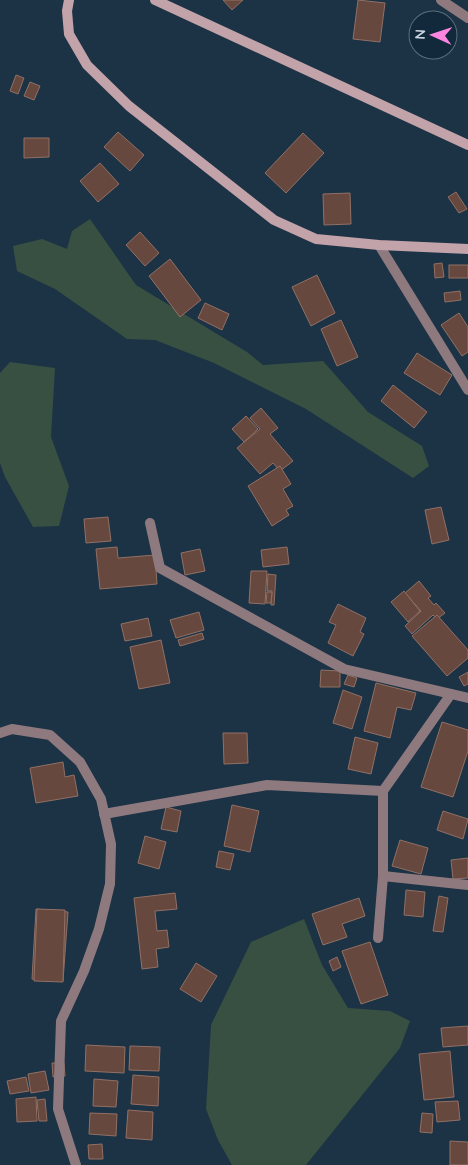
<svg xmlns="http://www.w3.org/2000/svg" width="468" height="1165" font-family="Quicksand,sans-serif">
<rect width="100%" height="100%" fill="#1c3245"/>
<g fill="#385042">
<path d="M 90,219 L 136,285 L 247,352 L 263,365 L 323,361 L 368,412 L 422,446 L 429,466 L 413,478 L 306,409 L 214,363 L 155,340 L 127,339 L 55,289 L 17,271 L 13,246 L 42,239 L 67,249 L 72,231 Z"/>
<path d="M 10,362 L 55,368 L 51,437 L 69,486 L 59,526 L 33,527 L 5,477 L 0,463 L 0,373 Z"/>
<path d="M 304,919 L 322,965 L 348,1008 L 390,1011 L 410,1021 L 400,1048 L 306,1165 L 232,1165 L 218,1140 L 206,1109 L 211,1025 L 251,942 Z"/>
</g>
<g fill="#66483e" stroke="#917065">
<path d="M 223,0 L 243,0 L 232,10 Z"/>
<path d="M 358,0 L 385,3 L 380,42 L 353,39 Z"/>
<path d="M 16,75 L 24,78 L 18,94 L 10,91 Z"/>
<path d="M 30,82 L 40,86 L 34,100 L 24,96 Z"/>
<path d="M 118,132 L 144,155 L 130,171 L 104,147 Z"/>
<path d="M 303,133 L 324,153 L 286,193 L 265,173 Z"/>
<path d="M 24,138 L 49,138 L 49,157 L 24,158 Z"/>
<path d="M 100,163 L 119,184 L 98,202 L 80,181 Z"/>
<path d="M 456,192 L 467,209 L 459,213 L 448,197 Z"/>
<path d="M 350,193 L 351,224 L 324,225 L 323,194 Z"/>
<path d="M 140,232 L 159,253 L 145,266 L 126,245 Z"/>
<path d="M 170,259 L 201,300 L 180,317 L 149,276 Z"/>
<path d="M 442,263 L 444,277 L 435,278 L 434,264 Z"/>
<rect x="449" y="265" width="19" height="13"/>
<path d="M 317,275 L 335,313 L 311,326 L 292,287 Z"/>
<path d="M 460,291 L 461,300 L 445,302 L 444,293 Z"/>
<path d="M 205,303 L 229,314 L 222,330 L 198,318 Z"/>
<path d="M 459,313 L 468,327 L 468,352 L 462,356 L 441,325 Z"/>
<path d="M 341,320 L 358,357 L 337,366 L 321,329 Z"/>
<path d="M 417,353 L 452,375 L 440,395 L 404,373 Z"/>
<path d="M 393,385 L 427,412 L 414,428 L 381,401 Z"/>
<path d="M 261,408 L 278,428 L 270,434 L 293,461 L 280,471 L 273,463 L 260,474 L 237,448 L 260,429 L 250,418 Z"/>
<path d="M 246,416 L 258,429 L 244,442 L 232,429 Z"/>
<path d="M 280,466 L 291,484 L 283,489 L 293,506 L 286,510 L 289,515 L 272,526 L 248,486 Z"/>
<path d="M 441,507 L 449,540 L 432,544 L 425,510 Z"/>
<path d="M 108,517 L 111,541 L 86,543 L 84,519 Z"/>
<path d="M 117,547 L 118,558 L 155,555 L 157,584 L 100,589 L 96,549 Z"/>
<path d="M 287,547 L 289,564 L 263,567 L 261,550 Z"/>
<path d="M 200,549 L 205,571 L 185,575 L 181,553 Z"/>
<path d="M 251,571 L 267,571 L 265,604 L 249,603 Z"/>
<path d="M 268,574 L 276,575 L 274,605 L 271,605 L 272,591 L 267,591 Z"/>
<path d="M 419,581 L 431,596 L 428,598 L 434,605 L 436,603 L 445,613 L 437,619 L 433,615 L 412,634 L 405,626 L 421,611 L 405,593 Z"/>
<path d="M 404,591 L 420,611 L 408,622 L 391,602 Z"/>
<path d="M 267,592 L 272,592 L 271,603 L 266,603 Z"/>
<path d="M 338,604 L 366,618 L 360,632 L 364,634 L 353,656 L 328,643 L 336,625 L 329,622 Z"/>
<path d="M 199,612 L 204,630 L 176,638 L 170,620 Z"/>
<path d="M 437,615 L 468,650 L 468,658 L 447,676 L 412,636 Z"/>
<path d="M 148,618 L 152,636 L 125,641 L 121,624 Z"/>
<path d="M 202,633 L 204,639 L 180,646 L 178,640 Z"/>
<path d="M 161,640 L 170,683 L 139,689 L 130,647 Z"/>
<path d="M 321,670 L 340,671 L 340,687 L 320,687 Z"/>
<path d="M 468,672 L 468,684 L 464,686 L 459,677 Z"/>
<path d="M 348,675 L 357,678 L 354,687 L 344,684 Z"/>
<path d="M 376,683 L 416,693 L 411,710 L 397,707 L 390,738 L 364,731 Z"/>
<path d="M 343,690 L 362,697 L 352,729 L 333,723 Z"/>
<path d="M 442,722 L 468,730 L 468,751 L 453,797 L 421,787 Z"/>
<path d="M 223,733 L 247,733 L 248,763 L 224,764 Z"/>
<path d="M 355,737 L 378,743 L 371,774 L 348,769 Z"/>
<path d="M 63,762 L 65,777 L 74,775 L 78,796 L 36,803 L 30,768 Z"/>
<path d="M 232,805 L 259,811 L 250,852 L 224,846 Z"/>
<path d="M 166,807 L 181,811 L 177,832 L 161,829 Z"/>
<path d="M 443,811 L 468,819 L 463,839 L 437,830 Z"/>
<path d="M 145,836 L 166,842 L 159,869 L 138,863 Z"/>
<path d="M 400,840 L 428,848 L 421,874 L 392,866 Z"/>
<path d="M 219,851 L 234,854 L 230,870 L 216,867 Z"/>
<path d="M 468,858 L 468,878 L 453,879 L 451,860 Z"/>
<path d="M 406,890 L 425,892 L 423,917 L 404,915 Z"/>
<path d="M 175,893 L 177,909 L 155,911 L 157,931 L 167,930 L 169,947 L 156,949 L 158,967 L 142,969 L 134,898 Z"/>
<path d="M 439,896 L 448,898 L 443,932 L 433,931 Z"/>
<path d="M 359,898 L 365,916 L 342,924 L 347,937 L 323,945 L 312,914 Z"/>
<path d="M 36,909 L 68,912 L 63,981 L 32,979 Z"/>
<path d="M 37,909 L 65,910 L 63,982 L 34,981 Z"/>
<path d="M 370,942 L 388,995 L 361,1004 L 342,951 Z"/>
<path d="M 337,957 L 341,967 L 333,971 L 329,961 Z"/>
<path d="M 196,963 L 217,976 L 201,1002 L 180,989 Z"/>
<path d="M 468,1026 L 468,1045 L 443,1047 L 441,1028 Z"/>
<path d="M 86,1045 L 125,1047 L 124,1073 L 85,1071 Z"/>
<path d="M 130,1046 L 160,1047 L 159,1071 L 129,1070 Z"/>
<path d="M 450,1051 L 454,1097 L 424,1100 L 419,1054 Z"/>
<path d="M 52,1063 L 64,1063 L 65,1076 L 53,1077 Z"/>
<path d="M 45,1071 L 49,1090 L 31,1093 L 28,1074 Z"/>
<path d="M 133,1075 L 159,1077 L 158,1106 L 131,1104 Z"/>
<path d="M 26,1077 L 29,1091 L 10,1094 L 7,1081 Z"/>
<path d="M 94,1079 L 118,1081 L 116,1107 L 93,1106 Z"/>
<path d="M 36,1097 L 37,1121 L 17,1122 L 16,1099 Z"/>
<path d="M 45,1099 L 47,1121 L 39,1121 L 37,1100 Z"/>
<path d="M 458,1101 L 460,1120 L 437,1122 L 435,1102 Z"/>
<path d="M 128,1110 L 153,1112 L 152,1140 L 126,1138 Z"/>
<path d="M 90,1113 L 117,1114 L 116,1136 L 89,1134 Z"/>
<path d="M 422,1113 L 433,1114 L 432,1133 L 420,1132 Z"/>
<path d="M 450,1141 L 468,1142 L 468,1165 L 450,1165 Z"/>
<path d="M 102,1144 L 103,1159 L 89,1159 L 88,1145 Z"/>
</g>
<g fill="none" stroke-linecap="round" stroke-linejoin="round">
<g stroke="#8e7a7e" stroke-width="10">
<path d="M 441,0 L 468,18"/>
<path d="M 379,245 L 468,390"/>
<path d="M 150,523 L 160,568 L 344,669 L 468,698"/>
<path d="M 0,733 L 12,729 L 50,735 L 80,762 L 101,799 L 111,844 L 110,884 L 99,929 L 84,971 L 61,1021 L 58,1109 L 76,1165"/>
<path d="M 104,814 L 267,785 L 383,791"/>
<path d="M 383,876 L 468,885"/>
<path d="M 378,938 L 383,876 L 383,791 L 451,694"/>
</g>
<g stroke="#c3a3aa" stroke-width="10">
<path d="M 69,0 L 67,11 L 69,34 L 87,65 L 129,106 L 274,220 L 316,239 L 379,245 L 468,249"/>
<path d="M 155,0 L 468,145"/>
</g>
</g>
<g transform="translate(433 35) rotate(273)"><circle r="24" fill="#12283b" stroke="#5b6d7d"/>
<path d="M0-4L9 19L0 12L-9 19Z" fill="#fe85e0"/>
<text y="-8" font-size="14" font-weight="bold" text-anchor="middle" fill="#c8d5e1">N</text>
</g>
</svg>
